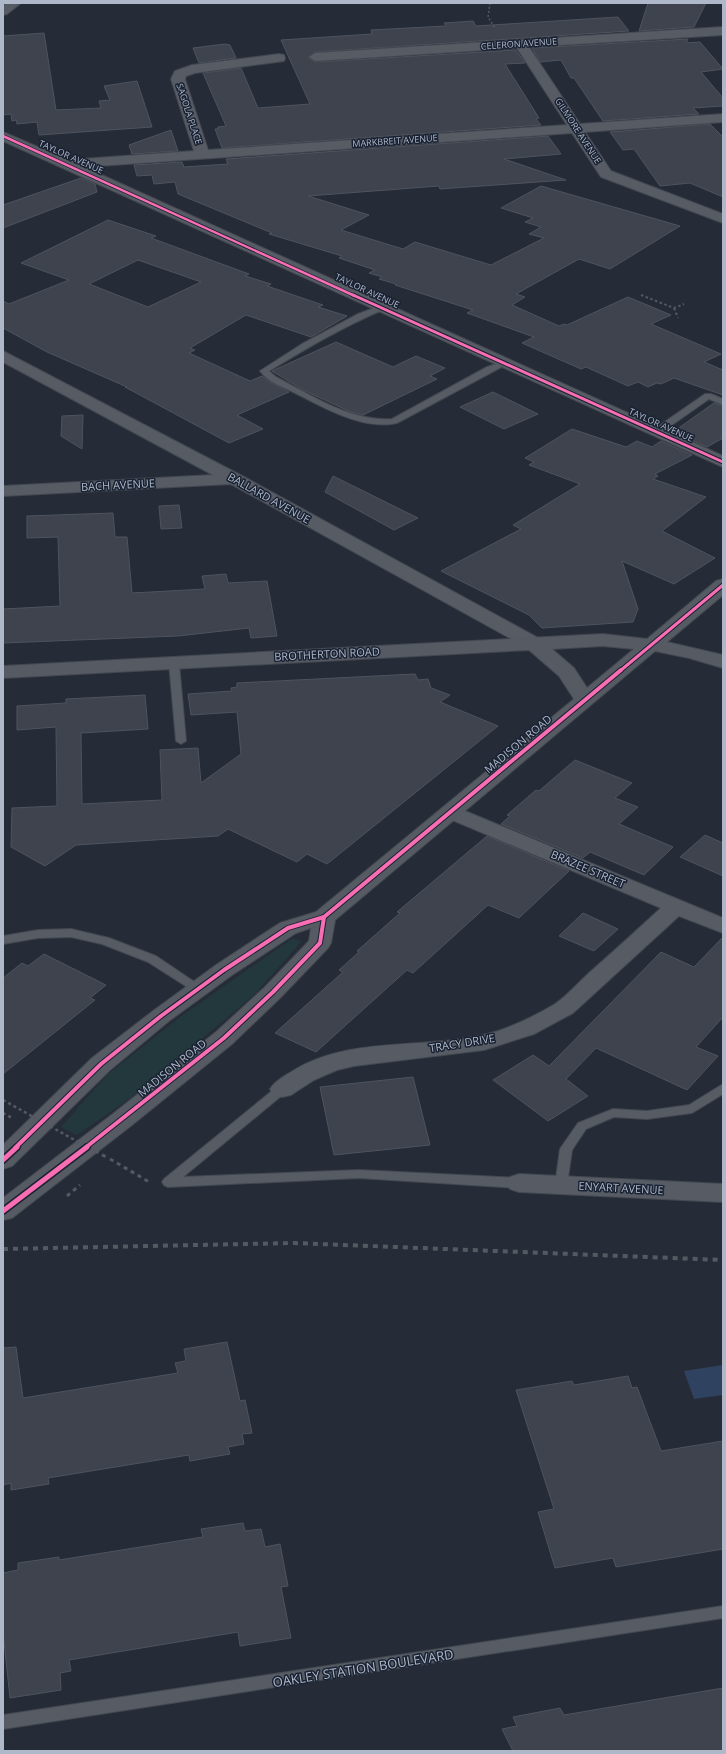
<svg xmlns="http://www.w3.org/2000/svg" width="726" height="1754" font-family="'Open Sans',sans-serif">
<rect width="100%" height="100%" fill="#262c37"/>
<path fill="#23383d" d="M 293,938 L 301,942 L 254,995 L 135,1095 L 77,1135 L 61,1127 L 107,1075 L 180,1017 Z"/>
<path fill="#2f4260" d="M 723,1365 L 723,1395 L 694,1399 L 684,1371 Z"/>
<g fill="#3e434d" stroke="#4e545f" fill-rule="evenodd">
<path d="M 648,3 L 706,3 L 694,27 L 639,31 Z"/>
<path d="M 618,17 L 629,31 L 315,52 L 308,57 L 315,62 L 516,50 L 525,63 L 505,64 L 539,118 L 536,119 L 541,125 L 222,148 L 215,129 L 218,129 L 218,127 L 226,126 L 203,73 L 241,68 L 258,108 L 310,104 L 281,40 L 372,34 L 371,30 L 446,26 L 444,23 L 473,21 L 476,26 Z"/>
<path d="M 44,33 L 56,110 L 101,108 L 99,101 L 110,100 L 104,86 L 137,81 L 152,127 L 39,135 L 37,122 L 17,124 L 16,120 L 12,121 L 11,114 L 3,115 L 3,36 Z"/>
<path d="M 688,39 L 686,43 L 700,42 L 723,69 L 701,72 L 723,98 L 723,106 L 693,108 L 699,114 L 603,121 L 574,78 L 571,78 L 561,60 L 540,62 L 532,48 Z"/>
<path d="M 225,44 L 230,45 L 236,58 L 199,63 L 193,48 Z"/>
<path d="M 710,124 L 723,137 L 723,197 L 690,183 L 660,186 L 634,149 L 623,150 L 610,132 Z"/>
<path d="M 171,130 L 178,151 L 132,154 L 129,145 Z"/>
<path d="M 548,136 L 561,154 L 504,159 L 566,180 L 440,189 L 439,186 L 308,196 L 369,215 L 341,230 L 403,249 L 415,242 L 491,265 L 544,238 L 529,234 L 541,227 L 525,222 L 533,218 L 501,208 L 541,186 L 680,226 L 610,269 L 579,259 L 516,294 L 525,297 L 512,305 L 559,326 L 564,324 L 567,325 L 628,297 L 671,315 L 651,324 L 721,354 L 704,362 L 723,370 L 723,395 L 674,378 L 661,384 L 657,383 L 648,387 L 638,382 L 628,386 L 586,367 L 581,369 L 522,343 L 534,337 L 467,313 L 473,310 L 395,285 L 396,284 L 379,279 L 382,277 L 369,273 L 375,270 L 339,258 L 342,256 L 269,234 L 272,233 L 178,194 L 175,182 L 154,184 L 152,175 L 137,176 L 134,165 L 182,162 L 184,167 L 228,164 L 226,159 Z"/>
<path d="M 81,178 L 95,184 L 97,192 L 3,228 L 3,205 Z"/>
<path d="M 108,220 L 156,236 L 151,238 L 249,274 L 245,276 L 271,284 L 267,286 L 323,305 L 318,307 L 347,316 L 311,337 L 246,315 L 190,348 L 195,350 L 189,353 L 250,381 L 262,376 L 270,382 L 289,392 L 237,415 L 263,429 L 229,443 L 125,387 L 127,387 L 47,352 L 3,328 L 3,301 L 9,304 L 69,280 L 21,263 ZM 138,260 L 201,282 L 148,307 L 89,284 Z"/>
<path d="M 336,342 L 393,367 L 416,356 L 445,368 L 430,376 L 437,379 L 363,415 L 351,412 L 303,390 L 272,371 Z"/>
<path d="M 493,392 L 538,414 L 504,429 L 460,407 Z"/>
<path d="M 714,403 L 723,406 L 723,438 L 707,447 L 673,432 Z"/>
<path d="M 83,415 L 82,449 L 61,436 L 62,416 Z"/>
<path d="M 572,429 L 626,447 L 637,441 L 652,447 L 661,441 L 692,455 L 655,474 L 658,476 L 653,479 L 706,497 L 662,531 L 715,558 L 674,584 L 622,561 L 638,609 L 633,622 L 542,628 L 529,615 L 441,571 L 521,529 L 513,525 L 580,484 L 529,465 L 534,462 L 525,458 Z"/>
<path d="M 333,476 L 418,518 L 394,530 L 325,492 Z"/>
<path d="M 179,505 L 182,528 L 161,529 L 159,506 Z"/>
<path d="M 113,513 L 115,537 L 127,537 L 132,593 L 205,589 L 202,576 L 226,574 L 228,583 L 267,581 L 277,636 L 251,638 L 249,628 L 178,636 L 3,643 L 3,609 L 60,606 L 58,537 L 27,538 L 27,516 Z"/>
<path d="M 415,674 L 418,680 L 428,679 L 431,688 L 450,695 L 440,702 L 498,726 L 327,864 L 307,854 L 297,862 L 228,829 L 218,836 L 76,845 L 45,866 L 11,847 L 12,808 L 57,806 L 56,727 L 17,730 L 17,706 L 66,703 L 66,699 L 145,695 L 148,729 L 81,733 L 82,804 L 162,800 L 160,750 L 198,748 L 201,783 L 241,754 L 237,712 L 191,715 L 188,694 L 232,691 L 231,688 L 237,687 L 237,683 Z"/>
<path d="M 575,760 L 632,783 L 615,798 L 638,807 L 619,824 L 673,847 L 644,875 L 590,852 L 583,858 L 501,824 L 510,816 L 507,815 L 536,790 L 539,791 Z"/>
<path d="M 705,835 L 723,843 L 723,876 L 680,857 Z"/>
<path d="M 487,836 L 569,871 L 519,918 L 488,905 L 413,973 L 407,970 L 316,1052 L 275,1033 L 343,972 L 339,970 L 359,952 L 357,951 L 400,913 L 397,912 Z"/>
<path d="M 583,913 L 618,929 L 594,951 L 559,936 Z"/>
<path d="M 723,937 L 723,1017 L 696,1047 L 718,1056 L 687,1090 L 596,1048 L 566,1079 L 588,1096 L 548,1121 L 493,1080 L 533,1055 L 549,1066 L 661,952 L 694,967 Z"/>
<path d="M 44,954 L 106,985 L 90,998 L 95,1000 L 3,1074 L 3,978 L 22,963 L 28,966 Z"/>
<path d="M 413,1077 L 430,1145 L 334,1155 L 320,1087 Z"/>
<path d="M 227,1342 L 240,1401 L 245,1400 L 252,1433 L 242,1434 L 244,1444 L 228,1447 L 230,1454 L 190,1461 L 189,1455 L 48,1478 L 49,1484 L 11,1490 L 11,1483 L 3,1485 L 3,1348 L 16,1347 L 23,1398 L 178,1373 L 175,1363 L 186,1361 L 184,1349 Z"/>
<path d="M 628,1376 L 632,1388 L 637,1387 L 661,1451 L 723,1441 L 723,1549 L 616,1567 L 613,1558 L 555,1568 L 538,1512 L 554,1509 L 516,1390 L 572,1381 L 574,1385 Z"/>
<path d="M 243,1523 L 245,1531 L 261,1529 L 265,1547 L 280,1544 L 288,1586 L 281,1587 L 291,1638 L 240,1646 L 238,1632 L 69,1660 L 71,1671 L 60,1673 L 61,1690 L 10,1698 L 3,1632 L 3,1573 L 18,1570 L 18,1563 L 59,1557 L 59,1560 L 203,1537 L 201,1529 Z"/>
<path d="M 723,1688 L 723,1751 L 513,1751 L 502,1729 L 517,1726 L 513,1717 L 560,1708 L 564,1715 Z"/>
</g>
<g fill="none" stroke-linecap="round" stroke-linejoin="round">
<g stroke="#434750" stroke-width="2">
<g id="lane">
<path d="M 382,305 L 386,307 L 385,309 C 344,326 307,348 269,371 L 276,377 C 311,395 351,422 392,419 L 487,367 L 505,361 L 509,363 L 397,423 C 363,431 323,407 293,392 C 281,386 268,382 260,371 L 302,344 L 358,314 Z"/>
<path d="M 705,394 L 711,394 L 723,399 L 723,405 L 709,399 L 659,434 L 653,434 L 653,430 Z"/>
<path d="M 174,660 L 179,663 L 186,741 L 181,744 L 176,741 L 169,663 Z"/>
<path d="M 71,929 L 109,938 L 156,956 L 205,989 L 203,992 L 195,992 L 148,962 L 102,944 L 71,937 L 38,938 L 3,944 L 3,936 L 38,930 Z"/>
<path d="M 723,1084 L 723,1094 L 692,1113 L 647,1119 L 614,1117 L 586,1129 L 572,1150 L 567,1185 L 565,1188 L 557,1188 L 555,1185 L 560,1149 L 578,1123 L 613,1109 L 647,1111 L 689,1105 Z"/>
<path d="M 282,1085 L 286,1086 L 288,1089 L 286,1092 L 183,1177 L 359,1170 L 519,1178 L 523,1180 L 525,1183 L 523,1186 L 519,1188 L 359,1178 L 168,1187 L 164,1185 L 162,1182 L 164,1179 L 278,1086 Z"/>
<path d="M 723,1606 L 723,1618 L 3,1729 L 3,1715 Z"/>
</g>
</g>
<g stroke="#434750" stroke-width="2">
<g id="street">
<path d="M 723,27 L 723,35 L 529,47 L 580,124 L 723,114 L 723,122 L 585,132 L 611,171 L 723,214 L 723,223 L 601,177 L 572,133 L 84,167 L 723,456 L 723,467 L 3,141 L 3,132 L 68,160 L 194,151 L 171,79 L 175,71 L 192,65 L 279,54 L 284,55 L 285,58 L 284,61 L 195,73 L 186,76 L 185,79 L 208,150 L 567,125 L 517,48 L 315,61 L 309,57 L 315,53 Z"/>
<path d="M 3,351 L 246,478 L 540,639 L 543,643 L 540,647 L 533,649 L 526,647 L 231,484 L 3,496 L 3,486 L 213,475 L 3,362 Z"/>
<path d="M 453,806 L 723,918 L 723,933 L 679,916 L 573,1013 L 534,1034 L 484,1050 L 354,1066 L 337,1070 L 314,1080 L 291,1095 L 282,1097 L 273,1095 L 270,1089 C 275,1081 283,1077 291,1072 C 353,1033 430,1052 498,1031 C 518,1024 537,1015 555,1004 C 567,996 578,983 589,973 C 613,952 637,930 661,908 L 445,817 L 442,812 L 445,807 Z"/>
<path d="M 519,1174 L 723,1184 L 723,1202 L 519,1192 L 510,1189 L 506,1183 L 510,1177 Z"/>
</g>
</g>
<g stroke="#434750" stroke-width="2">
<g id="secondary">
<path d="M 7,3 L 21,3 L 7,14 L 3,15 L 3,6 Z"/>
<path d="M 723,579 L 723,595 L 667,642 L 723,655 L 723,668 L 689,658 L 655,651 L 335,920 L 331,943 L 328,948 L 281,997 L 232,1044 L 132,1125 L 12,1218 L 3,1220 L 3,1198 L 114,1113 L 216,1032 L 265,987 L 309,941 L 311,928 L 296,933 L 232,975 L 169,1021 L 110,1070 L 12,1166 L 3,1169 L 3,1145 L 92,1058 L 153,1011 L 216,965 L 280,923 L 316,912 L 574,699 L 559,676 L 529,650 L 3,678 L 3,666 L 603,634 L 647,639 L 716,581 ZM 603,646 L 634,649 L 587,688 L 574,668 L 552,649 Z"/>
</g>
</g>
<path stroke="#545a62" stroke-width="1.5" stroke-dasharray="2 2" stroke-linecap="butt" d="M 490,3 L 488,17 L 495,28"/>
<g stroke="#545a62" stroke-width="2" stroke-dasharray="2.5 2.5" stroke-linecap="butt">
<path d="M 641,295 L 674,308 L 684,304"/>
<path d="M 674,308 L 678,318"/>
</g>
<path stroke="#545a62" stroke-width="2.5" stroke-dasharray="3 3" stroke-linecap="butt" d="M 3,1113 L 12,1118"/>
<g stroke="#545a62" stroke-width="3" stroke-dasharray="4 4" stroke-linecap="butt">
<path d="M 110,1159 L 151,1183"/>
<path d="M 67,1196 L 80,1185"/>
</g>
<use href="#lane" fill="#565b64" fill-rule="evenodd"/>
<use href="#street" fill="#565b64" fill-rule="evenodd"/>
<use href="#secondary" fill="#555a63" fill-rule="evenodd"/>
<path stroke="#555a62" stroke-width="4" stroke-dasharray="5 5" stroke-linecap="butt" d="M 3,1249 L 294,1243 L 723,1260"/>
<path stroke="#545a62" stroke-width="2.5" stroke-dasharray="3 3" stroke-linecap="butt" d="M 3,1100 L 89,1148"/>
<path stroke="#545a62" stroke-width="3" stroke-dasharray="4 4" stroke-linecap="butt" d="M 88,1147 L 108,1158"/>
<g stroke="#192232" stroke-width="4">
<path id="cycleway-far3" d="M 3,136 L 355,296"/>
</g>
<g stroke="#192232" stroke-width="5">
<g id="cycleway-far2">
<path d="M 353,295 L 723,462"/>
<path d="M 620,671 L 723,585"/>
</g>
</g>
<g stroke="#192232" stroke-width="6">
<g id="cycleway-far1">
<path d="M 15,1148 L 101,1064 L 161,1016 L 224,970 L 288,928 L 324,917 L 621,670"/>
<path d="M 85,1148 L 224,1038 L 273,992 L 320,943 L 324,917"/>
</g>
</g>
<g stroke="#192232" stroke-width="8">
<g id="cycleway">
<path d="M 3,1160 L 17,1147"/>
<path d="M 3,1211 L 87,1147"/>
</g>
</g>
<use href="#cycleway-far3" stroke="#f96db3" stroke-width="2.5"/>
<use href="#cycleway-far2" stroke="#f96db3" stroke-width="3"/>
<use href="#cycleway-far1" stroke="#f96db3" stroke-width="4"/>
<use href="#cycleway" stroke="#f96db3" stroke-width="5"/>
</g>
<g text-anchor="middle" stroke-width="3" stroke-linejoin="round" paint-order="stroke">
<g font-size="9" fill="#afb8c9" stroke="#192232">
<text transform="translate(519 44) rotate(-4)" y="3">CELERON AVENUE</text>
<text transform="translate(189 114) rotate(72)" y="3">SAGOLA PLACE</text>
<text transform="translate(578 131) rotate(57)" y="3">GILMORE AVENUE</text>
<text transform="translate(395 141) rotate(-4)" y="3">MARKBREIT AVENUE</text>
<text transform="translate(71 157) rotate(24)" y="3">TAYLOR AVENUE</text>
<text transform="translate(367 291) rotate(25)" y="3">TAYLOR AVENUE</text>
<text transform="translate(661 425) rotate(24)" y="3">TAYLOR AVENUE</text>
</g>
<g font-size="11" fill="#afb8c9" stroke="#192232">
<text transform="translate(118 485) rotate(-3)" y="4">BACH AVENUE</text>
<text transform="translate(269 498) rotate(29)" y="4">BALLARD AVENUE</text>
<text transform="translate(327 654) rotate(-3)" y="4">BROTHERTON ROAD</text>
<text transform="translate(518 744) rotate(-40)" y="4">MADISON ROAD</text>
<text transform="translate(588 869) rotate(23)" y="4">BRAZEE STREET</text>
<text transform="translate(462 1043) rotate(-9)" y="4">TRACY DRIVE</text>
<text transform="translate(172 1068) rotate(-39)" y="4">MADISON ROAD</text>
<text transform="translate(621 1188) rotate(3)" y="4">ENYART AVENUE</text>
</g>
<g font-size="13" fill="#afb8c9" stroke="#192232">
<text transform="translate(363 1668) rotate(-9)" y="5">OAKLEY STATION BOULEVARD</text>
</g>
</g>
<rect width="726" height="1754" fill="none" stroke="#afb8c9" stroke-width="8"/>
</svg>
